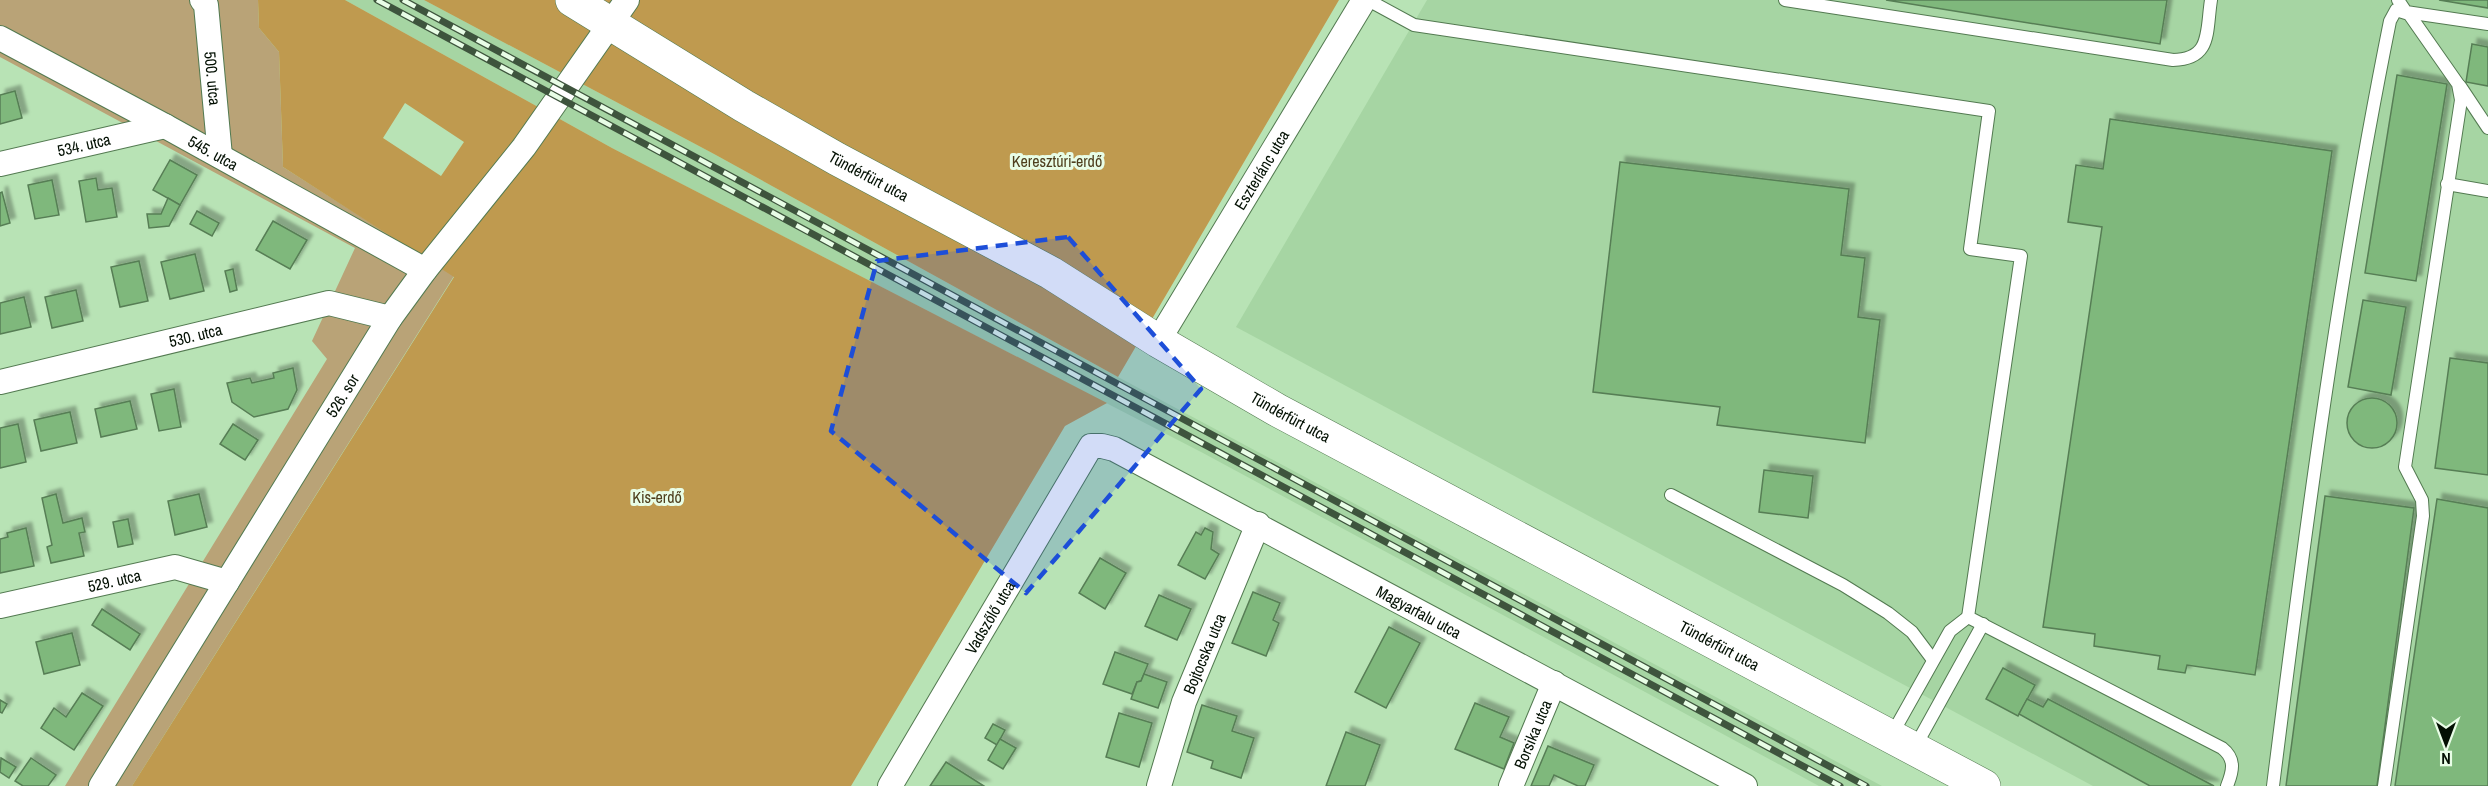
<svg xmlns="http://www.w3.org/2000/svg" width="2488" height="786" font-family="'Archivo Narrow',sans-serif">
<defs>
<filter id="shadow"><feDropShadow dx="5.5" dy="-5.5" stdDeviation="1.5" flood-color="#0004"/></filter>
</defs>
<rect width="100%" height="100%" fill="#b8e3b5"/>
<g fill="#a6d5a3">
<path d="M 345,0 L 424,0 L 714,154 L 1118,377 L 1882,786 L 1819,786 L 1203,453 L 612,148 Z"/>
<path d="M 1427,0 L 2488,0 L 2488,786 L 2093,786 L 1236,327 Z"/>
</g>
<path fill="#b9a377" d="M 0,0 L 258,0 L 259,28 L 279,52 L 283,167 L 454,276 L 132,786 L 65,786 L 327,359 L 312,341 L 355,248 L 0,57 Z"/>
<g fill="#bf9a4f" fill-rule="evenodd">
<path d="M 258,0 L 345,0 L 612,148 L 1107,403 L 1065,426 L 851,786 L 132,786 L 454,277 L 283,167 L 279,52 L 259,28 ZM 405,103 L 464,142 L 441,176 L 383,138 Z"/>
<path d="M 424,0 L 1339,0 L 1118,377 L 714,154 Z"/>
</g>
<g fill="#7fb87c" stroke="#577e55" stroke-width="1.5" filter="url(#shadow)">
<path d="M 1886,0 L 2167,0 L 2160,44 Z"/>
<path d="M 2439,0 L 2488,0 L 2488,8 Z"/>
<path d="M 2472,44 L 2488,47 L 2488,86 L 2466,82 Z"/>
<path d="M 2397,75 L 2447,84 L 2416,281 L 2365,273 Z"/>
<path d="M 15,91 L 22,118 L 0,124 L 0,95 Z"/>
<path d="M 2110,119 L 2332,151 L 2255,675 L 2187,665 L 2185,673 L 2158,669 L 2160,656 L 2094,646 L 2095,634 L 2043,627 L 2102,227 L 2068,222 L 2076,165 L 2103,169 Z"/>
<path d="M 170,160 L 197,175 L 180,205 L 153,190 Z"/>
<path d="M 1620,162 L 1849,189 L 1841,255 L 1865,258 L 1858,317 L 1880,320 L 1865,443 L 1717,425 L 1720,407 L 1593,392 Z"/>
<path d="M 96,178 L 98,190 L 112,188 L 117,217 L 86,222 L 79,181 Z"/>
<path d="M 52,180 L 59,215 L 35,219 L 28,185 Z"/>
<path d="M 2,192 L 10,223 L 0,226 L 0,193 Z"/>
<path d="M 168,198 L 180,205 L 169,226 L 149,228 L 147,214 L 161,214 Z"/>
<path d="M 197,211 L 219,223 L 212,236 L 190,224 Z"/>
<path d="M 273,221 L 307,240 L 290,269 L 256,250 Z"/>
<path d="M 195,254 L 204,291 L 170,299 L 161,262 Z"/>
<path d="M 139,261 L 148,301 L 120,307 L 111,267 Z"/>
<path d="M 233,269 L 237,290 L 230,292 L 225,271 Z"/>
<path d="M 76,290 L 83,321 L 52,328 L 45,297 Z"/>
<path d="M 24,297 L 31,327 L 0,334 L 0,303 Z"/>
<path d="M 2363,300 L 2406,307 L 2391,395 L 2348,387 Z"/>
<path d="M 2450,358 L 2488,363 L 2488,475 L 2435,468 Z"/>
<path d="M 293,368 L 297,390 L 288,409 L 254,417 L 232,402 L 227,383 L 250,378 L 252,383 L 274,378 L 273,373 Z"/>
<path d="M 174,389 L 181,427 L 159,431 L 151,394 Z"/>
<circle cx="2372" cy="423" r="25"/>
<path d="M 130,401 L 137,429 L 101,437 L 95,409 Z"/>
<path d="M 70,412 L 77,443 L 41,451 L 34,420 Z"/>
<path d="M 18,424 L 26,462 L 0,468 L 0,428 Z"/>
<path d="M 233,424 L 258,440 L 245,460 L 220,444 Z"/>
<path d="M 1764,470 L 1813,476 L 1808,518 L 1759,512 Z"/>
<path d="M 56,494 L 63,523 L 82,518 L 85,532 L 79,533 L 84,556 L 51,563 L 47,547 L 52,545 L 42,498 Z"/>
<path d="M 199,494 L 207,527 L 175,535 L 168,501 Z"/>
<path d="M 2325,496 L 2414,508 L 2377,786 L 2286,786 Z"/>
<path d="M 2437,499 L 2488,508 L 2488,786 L 2395,786 Z"/>
<path d="M 128,519 L 133,544 L 118,547 L 113,522 Z"/>
<path d="M 26,528 L 34,566 L 0,573 L 0,539 L 8,537 L 7,533 Z"/>
<path d="M 1205,528 L 1213,532 L 1211,549 L 1219,554 L 1205,579 L 1178,565 L 1196,532 L 1201,535 Z"/>
<path d="M 1100,558 L 1126,573 L 1105,609 L 1079,593 Z"/>
<path d="M 1253,592 L 1280,603 L 1273,620 L 1279,623 L 1266,656 L 1232,643 Z"/>
<path d="M 1159,595 L 1191,609 L 1177,640 L 1145,626 Z"/>
<path d="M 102,609 L 140,634 L 130,650 L 92,625 Z"/>
<path d="M 1389,627 L 1420,643 L 1386,708 L 1355,692 Z"/>
<path d="M 72,633 L 80,665 L 44,674 L 36,642 Z"/>
<path d="M 1115,652 L 1148,664 L 1141,681 L 1137,682 L 1132,694 L 1103,684 Z"/>
<path d="M 2003,668 L 2035,685 L 2018,716 L 1986,699 Z"/>
<path d="M 1144,674 L 1167,682 L 1158,708 L 1131,699 L 1137,682 L 1141,681 Z"/>
<path d="M 82,693 L 103,706 L 74,750 L 41,728 L 54,708 L 66,717 Z"/>
<path d="M 2027,699 L 2043,707 L 2048,699 L 2214,786 L 2150,786 L 2019,714 Z"/>
<path d="M 0,700 L 7,704 L 2,713 L 0,712 Z"/>
<path d="M 1475,703 L 1509,717 L 1500,737 L 1514,743 L 1504,769 L 1455,749 Z"/>
<path d="M 1202,705 L 1237,716 L 1232,731 L 1254,738 L 1241,778 L 1211,768 L 1213,761 L 1187,752 Z"/>
<path d="M 1119,713 L 1152,723 L 1139,767 L 1106,757 Z"/>
<path d="M 993,724 L 1005,730 L 997,745 L 985,738 Z"/>
<path d="M 1346,732 L 1380,745 L 1365,786 L 1326,786 Z"/>
<path d="M 1000,739 L 1016,748 L 1003,769 L 988,760 Z"/>
<path d="M 1548,746 L 1594,765 L 1585,786 L 1578,786 L 1554,775 L 1549,786 L 1531,786 Z"/>
<path d="M 1,758 L 16,767 L 9,778 L 0,772 Z"/>
<path d="M 31,758 L 56,775 L 48,786 L 23,786 L 15,781 Z"/>
<path d="M 946,762 L 984,786 L 930,786 Z"/>
</g>
<g fill="none" stroke-linecap="round" stroke-linejoin="round">
<g stroke="#537a51" stroke-width="14">
<g id="lane">
<path d="M 1368,0 L 1414,25 L 1989,111 L 1970,249 L 2021,256 L 1968,617 L 2222,748 C 2236,759 2233,771 2227,786"/>
<path d="M 1785,0 L 2173,60 C 2212,59 2206,32 2211,0"/>
<path d="M 2398,0 L 2406,12 L 2488,24"/>
<path d="M 2460,86 L 2488,128"/>
<path d="M 2447,184 L 2488,191"/>
<path d="M 1671,495 L 1843,585 L 1888,613 L 1912,632 L 1933,660"/>
<path d="M 1891,736 L 1950,631 L 1968,617"/>
<path d="M 1915,747 L 1983,624"/>
<path d="M 2273,786 C 2305,530 2339,274 2390,21 L 2396,10 L 2409,14 L 2458,84 L 2461,100 L 2405,467 L 2422,500 L 2423,516 L 2384,786"/>
</g>
</g>
<g stroke="#537a51" stroke-width="26">
<g id="street">
<path id="s1" d="M 202,0 L 206,5 L 220,156"/>
<path id="s2" d="M 0,38 L 165,126 L 425,270"/>
<path id="s3" d="M 0,164 L 165,126"/>
<path id="s4" d="M 1158,341 L 1364,0"/>
<path id="s5" d="M 0,382 L 329,303 L 390,318"/>
<path id="s6" d="M 0,606 L 175,567 L 227,582"/>
<path id="s7" d="M 101,786 L 390,318 L 425,270 L 524,147 L 627,0"/>
<path id="s8" d="M 890,786 L 1091,446 L 1102,446 L 1114,449 L 1745,786"/>
<path id="s9" d="M 1159,786 L 1184,702 L 1258,524"/>
<path id="s10" d="M 1511,786 L 1554,683"/>
</g>
</g>
<g stroke="#537a51" stroke-width="34">
<g id="secondary">
<path id="s11" d="M 572,0 L 744,106 L 837,159 L 1051,273 L 1158,341 L 1277,410 L 1984,786"/>
</g>
</g>
<use href="#lane" stroke="#fff" stroke-width="12"/>
<use href="#street" stroke="#fff" stroke-width="24"/>
<use href="#secondary" stroke="#fff" stroke-width="33"/>
<g stroke="#3e543d" stroke-width="7">
<g id="rail">
<path d="M 377,0 L 1840,786"/>
<path d="M 403,0 L 1866,786"/>
</g>
</g>
<use href="#rail" stroke="#e8fde6" stroke-width="4.5" stroke-dasharray="14" stroke-linecap="butt"/>
</g>
<path fill="#1d4ed8" fill-opacity="0.2" stroke="#1d4ed8" stroke-width="4.5" stroke-dasharray="12 8" stroke-linejoin="round" d="M 1068,237 L 1201,389 L 1026,593 L 831,431 L 877,261 Z"/>
<g text-anchor="middle" stroke-width="6" stroke-linejoin="round" paint-order="stroke">
<g font-size="16" fill="#031003" stroke="#e8fde6">
<text dy="6" stroke="none"><textPath href="#s1" startOffset="80">500. utca</textPath></text>
<text dy="6" stroke="none"><textPath href="#s3" startOffset="86">534. utca</textPath></text>
<text dy="6" stroke="none"><textPath href="#s2" startOffset="242">545. utca</textPath></text>
<text dy="6" stroke="none"><textPath href="#s4" startOffset="200">Eszterlánc utca</textPath></text>
<text dy="6" stroke="none"><textPath href="#s11" startOffset="345">Tündérfürt utca</textPath></text>
<text dy="6" stroke="none"><textPath href="#s5" startOffset="201">530. utca</textPath></text>
<text dy="6" stroke="none"><textPath href="#s7" startOffset="459">526. sor</textPath></text>
<text dy="6" stroke="none"><textPath href="#s11" startOffset="831">Tündérfürt utca</textPath></text>
<text dy="6" stroke="none"><textPath href="#s6" startOffset="117">529. utca</textPath></text>
<text dy="6" stroke="none"><textPath href="#s8" startOffset="764">Magyarfalu utca</textPath></text>
<text dy="6" stroke="none"><textPath href="#s8" startOffset="196">Vadszőlő utca</textPath></text>
<text dy="6" stroke="none"><textPath href="#s11" startOffset="1317">Tündérfürt utca</textPath></text>
<text dy="6" stroke="none"><textPath href="#s9" startOffset="140">Bojtocska utca</textPath></text>
<text dy="6" stroke="none"><textPath href="#s10" startOffset="56">Borsika utca</textPath></text>
</g>
<g font-size="16" fill="#4e3e1d" stroke="#e8fde6">
<text x="1057" y="167">Keresztúri-erdő</text>
<text x="657" y="503">Kis-erdő</text>
</g>
</g>
<g transform="translate(2446 744) rotate(180)" stroke="#e8fde6" stroke-width="4.5" paint-order="stroke">
<path d="M0-4.5L10 22L0 15L-10 22Z" fill="#031003"/>
<text y="-9" font-size="16" font-weight="bold" text-anchor="middle" fill="#031003">N</text>
</g>
</svg>
